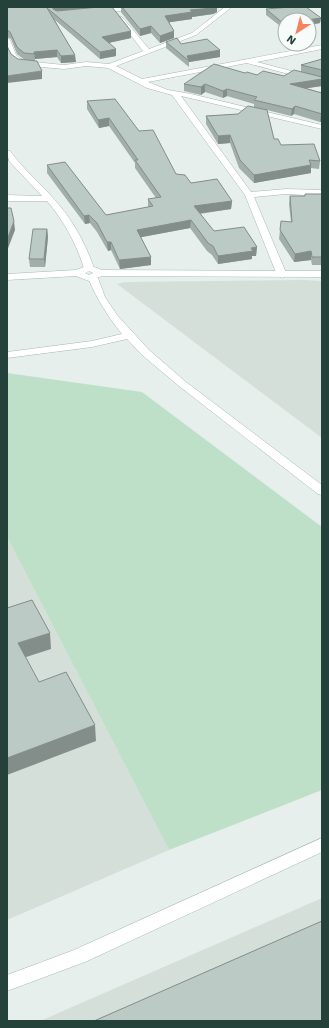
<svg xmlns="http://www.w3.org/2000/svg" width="329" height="1028" font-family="'Work Sans',sans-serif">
<rect width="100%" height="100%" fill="#e6efeb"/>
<g fill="#d4dfda">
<path d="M 303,280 L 322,281 L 322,438 L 117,284 L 125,282 Z"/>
<path d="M 7,537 L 169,850 L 7,920 Z"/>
<path d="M 322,898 L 322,1021 L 40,1021 Z"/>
</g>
<path fill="#bfe0c8" d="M 7,373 L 142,392 L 322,527 L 322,790 L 169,850 L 7,537 Z"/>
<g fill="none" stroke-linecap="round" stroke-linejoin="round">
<g stroke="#a8b8b2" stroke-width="1">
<g id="street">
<path d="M 120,7 L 142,7 L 139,9 L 99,13 L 96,11 L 99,9 Z"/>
<path d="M 225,7 L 232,7 L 196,35 L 116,66 L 142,79 L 322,45 L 322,49 L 257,62 L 322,79 L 322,83 L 247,63 L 148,82 L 168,90 L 191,94 L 322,125 L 322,129 L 181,96 L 251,192 L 286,189 L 322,190 L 322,196 L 286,194 L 254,197 L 287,275 L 282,278 L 277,275 L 245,195 L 172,95 L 147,88 L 108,68 L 86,66 L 64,69 L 19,65 C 8,59 7,50 7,38 L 10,40 L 16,55 L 24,61 L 64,65 L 86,62 L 109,64 L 143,51 L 118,19 L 118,17 L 122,17 L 149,49 L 192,33 Z"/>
<path d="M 7,151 L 10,151 C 23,169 40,183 54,199 C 72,219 85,242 94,268 L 92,270 L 86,270 L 84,268 C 76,243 64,221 47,201 L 7,201 L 7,195 L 42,196 L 9,161 Z"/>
<path d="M 93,275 L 98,278 L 105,297 L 117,315 L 149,350 L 186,382 L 322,485 L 322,495 L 318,494 L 305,484 L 179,386 L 141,354 L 127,339 L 92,347 L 7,358 L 7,352 L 92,341 L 122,334 C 108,317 97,299 88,278 Z"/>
<path d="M 322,838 L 322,852 L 85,962 L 7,991 L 7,975 L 74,950 Z"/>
</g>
</g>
<g stroke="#a4bbb3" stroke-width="1">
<path id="secondary" d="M 89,265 L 102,270 L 322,271 L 322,277 L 102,276 L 89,281 L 76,276 L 7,280 L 7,274 L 76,270 ZM 89,271 L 93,273 L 89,275 L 85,273 Z"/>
</g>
<use href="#street" fill="#fff" fill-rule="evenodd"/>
<use href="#secondary" fill="#fff" fill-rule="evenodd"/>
</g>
<g fill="#a1aea9">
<path d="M 7,7 L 98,7 L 131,38 L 109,43 L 116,49 L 116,56 L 100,59 L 55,20 L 76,62 L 61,63 L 57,57 L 35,59 L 35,61 L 25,60 L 17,54 L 11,39 L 7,37 Z"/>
<path d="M 121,7 L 217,7 L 217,12 L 213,14 L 192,17 L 192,19 L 169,22 L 174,38 L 160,43 L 151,33 L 140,36 L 121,12 Z"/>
<path d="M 266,9 L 321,18 L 320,23 L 309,25 L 309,20 L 284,29 L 266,15 Z"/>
<path d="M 166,42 L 220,50 L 220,57 L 189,62 L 189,67 L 166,48 Z"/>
<path d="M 322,59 L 322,86 L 306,88 L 322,93 L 322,121 L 320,122 L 294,114 L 291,116 L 267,110 L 274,139 L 281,145 L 320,161 L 319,169 L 311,168 L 311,173 L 254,183 L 239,168 L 230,143 L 218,144 L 206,124 L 206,116 L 238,114 L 254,107 L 254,104 L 227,96 L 223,98 L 205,92 L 201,95 L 184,91 L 184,84 L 245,73 L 257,75 L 284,76 L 301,71 L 301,65 Z"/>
<path d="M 87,101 L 139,131 L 176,174 L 191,183 L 232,201 L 231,209 L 200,214 L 214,231 L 257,247 L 256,256 L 252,256 L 252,259 L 218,264 L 212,255 L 207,251 L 190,228 L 141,237 L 151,257 L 151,265 L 120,269 L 111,250 L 108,251 L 97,232 L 90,223 L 85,224 L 47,173 L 47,165 L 106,215 L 148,207 L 148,199 L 156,198 L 135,168 L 135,163 L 109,126 L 99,128 L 87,109 Z"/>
<path d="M 322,194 L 322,265 L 312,265 L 311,260 L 294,262 L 279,239 L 280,230 L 291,222 L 289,204 L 290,196 L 305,196 Z"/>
<path d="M 47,229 L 48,237 L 45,267 L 30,267 L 29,259 Z"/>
</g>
<g fill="#838d89">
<path d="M 53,7 L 98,7 L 53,13 L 53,15 Z"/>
<path d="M 214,7 L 217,7 L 217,12 L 213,14 L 192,17 L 192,19 L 165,23 L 165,16 L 190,10 Z"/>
<path d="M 321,18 L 320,23 L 309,25 L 309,20 Z"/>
<path d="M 285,23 L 285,29 L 284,29 L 284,24 Z"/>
<path d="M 151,26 L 151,33 L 140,36 L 140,29 Z"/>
<path d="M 131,31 L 131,38 L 103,44 L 102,37 Z"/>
<path d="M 174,31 L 174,38 L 160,43 L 160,36 Z"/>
<path d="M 116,49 L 116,56 L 100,59 L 100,52 Z"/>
<path d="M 57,50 L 57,57 L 35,59 L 34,52 Z"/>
<path d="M 220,50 L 220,57 L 189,62 L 187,56 Z"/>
<path d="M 75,55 L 76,62 L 61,63 L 61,56 Z"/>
<path d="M 42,71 L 42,79 L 7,83 L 7,76 Z"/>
<path d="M 322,79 L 322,86 L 289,91 L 290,84 Z"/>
<path d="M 205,84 L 205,92 L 201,95 L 201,87 Z"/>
<path d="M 227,89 L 227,96 L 223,98 L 223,91 Z"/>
<path d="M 295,106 L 294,114 L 291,116 L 292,109 Z"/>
<path d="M 321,114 L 322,114 L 322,121 L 320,122 Z"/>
<path d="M 109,118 L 109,126 L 99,128 L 98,120 Z"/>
<path d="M 230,135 L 230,143 L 218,144 L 218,136 Z"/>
<path d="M 311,165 L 311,173 L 254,183 L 254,175 Z"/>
<path d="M 232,201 L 231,209 L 194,214 L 194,206 Z"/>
<path d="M 89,215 L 90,223 L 85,224 L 84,216 Z"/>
<path d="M 191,220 L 190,228 L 137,238 L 137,230 Z"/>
<path d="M 14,221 L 15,230 L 7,251 L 7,240 Z"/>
<path d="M 47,229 L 48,237 L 45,267 L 44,259 Z"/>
<path d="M 107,242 L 111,242 L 111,250 L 108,251 Z"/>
<path d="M 257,247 L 256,256 L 252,256 L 252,259 L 218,264 L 218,256 Z"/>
<path d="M 311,251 L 311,260 L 294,262 L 295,254 Z"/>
<path d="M 151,257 L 151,265 L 120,269 L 119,260 Z"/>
<path d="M 50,633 L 51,649 L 20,659 L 18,643 Z"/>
<path d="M 95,725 L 96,741 L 7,775 L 7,758 Z"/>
</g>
<g fill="#bbcac4" stroke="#838d89">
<path d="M 7,7 L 53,7 L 53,9 L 57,11 L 99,7 L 112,7 L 131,31 L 102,37 L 116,49 L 100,52 L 47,8 L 75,55 L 61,56 L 57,50 L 34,52 L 34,54 L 24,53 L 17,47 L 10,32 L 7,30 Z"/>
<path d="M 122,7 L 214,7 L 213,8 L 190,10 L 192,12 L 165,16 L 174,31 L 160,36 L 151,26 L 140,29 Z"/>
<path d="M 291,7 L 306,7 L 321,18 L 307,20 L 285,20 L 285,23 L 284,24 L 266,9 Z"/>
<path d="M 177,38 L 181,44 L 207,39 L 220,50 L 187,56 L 189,61 L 166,42 Z"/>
<path d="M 7,46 L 11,54 L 18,59 L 37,61 L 42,71 L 7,76 Z"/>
<path d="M 322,59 L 322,70 L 301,65 Z"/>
<path d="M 214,64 L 245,73 L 247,72 L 257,75 L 263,71 L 284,76 L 294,70 L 322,77 L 322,79 L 290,84 L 322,93 L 322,114 L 295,106 L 292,109 L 254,100 L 257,97 L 227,89 L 223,91 L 205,84 L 201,87 L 184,84 Z"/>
<path d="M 115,99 L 139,131 L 153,130 L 176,174 L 185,175 L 191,183 L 217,179 L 232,201 L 194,206 L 214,231 L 244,227 L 257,247 L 251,248 L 253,251 L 218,256 L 213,246 L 208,243 L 191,220 L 137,230 L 151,257 L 119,260 L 111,242 L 107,242 L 97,223 L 89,215 L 84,216 L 47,165 L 65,162 L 106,215 L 153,206 L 148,199 L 161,197 L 135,160 L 138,160 L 109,118 L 98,120 L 87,101 Z"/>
<path d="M 248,106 L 267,110 L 274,139 L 278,139 L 281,145 L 314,144 L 320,161 L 309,160 L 311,165 L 254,175 L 240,160 L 230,135 L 218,136 L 206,116 L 238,114 Z"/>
<path d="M 305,194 L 322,194 L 322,257 L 312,257 L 311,251 L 295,254 L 280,230 L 281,221 L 292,222 L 290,196 L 305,196 Z"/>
<path d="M 7,208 L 11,208 L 14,221 L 7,240 Z"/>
<path d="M 33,229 L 47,229 L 44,259 L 29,259 Z"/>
<path d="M 32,600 L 50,633 L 18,643 L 39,682 L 66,672 L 95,725 L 7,758 L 7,608 Z"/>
<path d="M 322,921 L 322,1021 L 94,1021 Z"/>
</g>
<rect width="329" height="1028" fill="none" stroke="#24423a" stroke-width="16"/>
<g transform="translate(297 32) rotate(216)"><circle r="19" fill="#f7fbf9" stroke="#a3b1ad"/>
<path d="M0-3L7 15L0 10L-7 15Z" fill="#f4845f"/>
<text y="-6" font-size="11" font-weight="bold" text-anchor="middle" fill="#24423a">N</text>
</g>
</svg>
